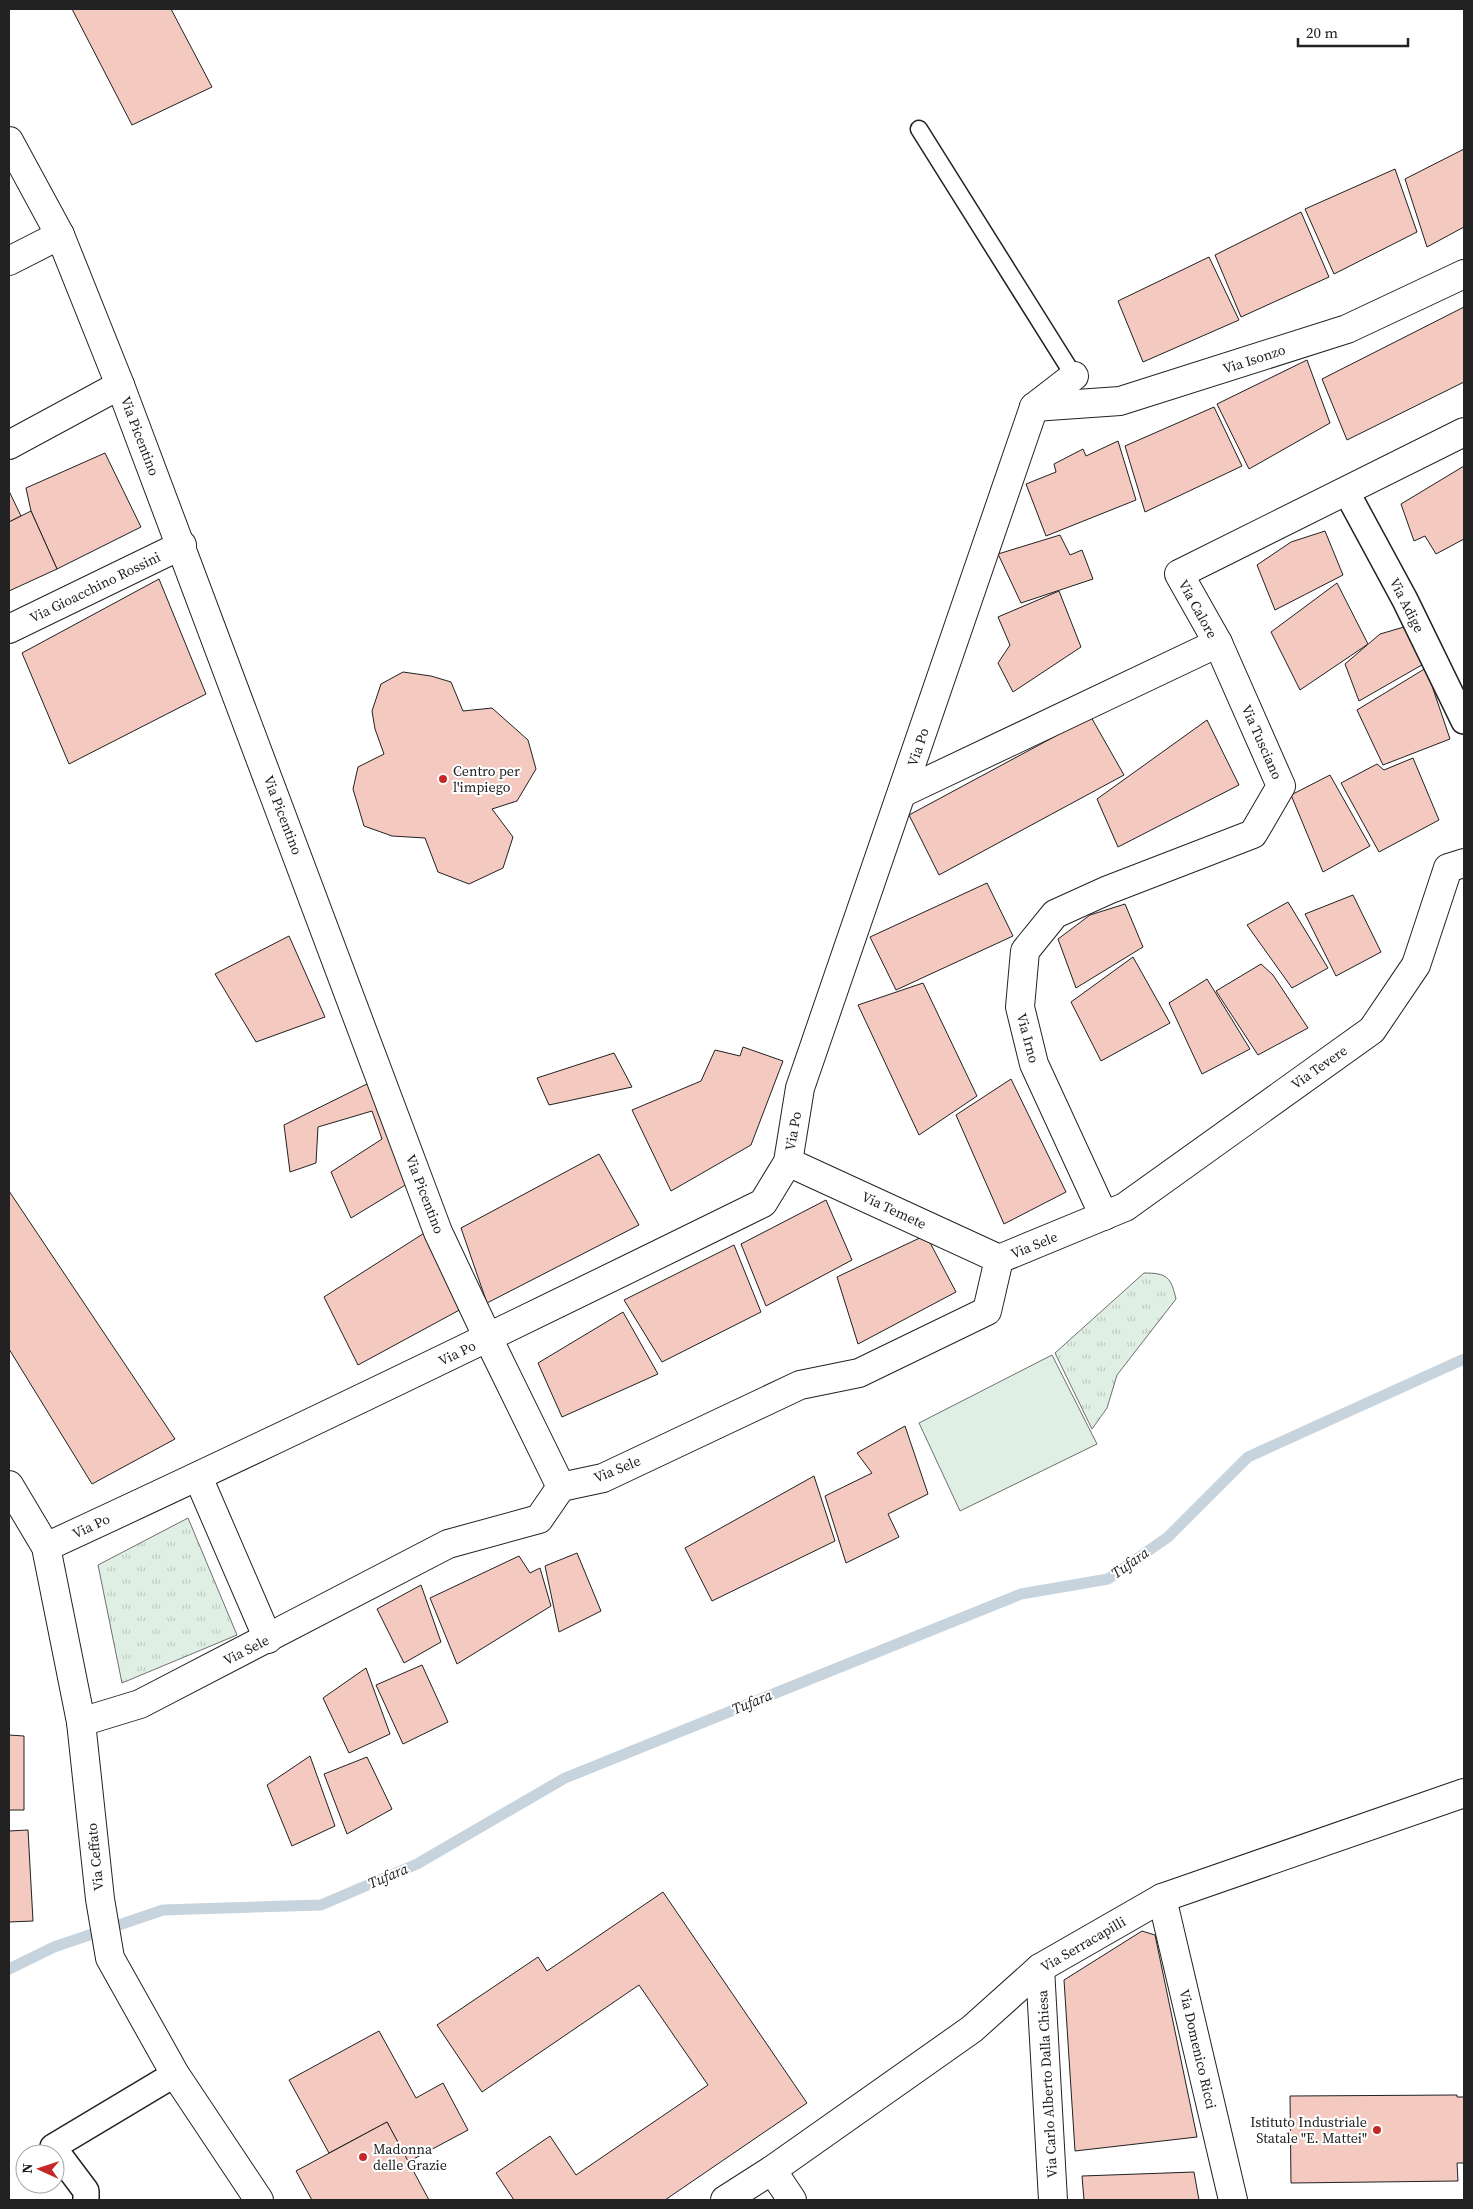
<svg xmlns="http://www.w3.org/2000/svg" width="1473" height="2209" font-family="'Source Serif 4',serif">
<defs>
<pattern id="park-tufts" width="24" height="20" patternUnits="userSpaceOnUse" patternTransform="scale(1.25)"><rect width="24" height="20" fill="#e0efe3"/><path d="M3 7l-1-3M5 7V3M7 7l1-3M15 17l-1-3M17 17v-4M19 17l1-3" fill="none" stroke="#c0cdc2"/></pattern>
</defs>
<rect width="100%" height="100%" fill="#fff"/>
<path fill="#e0efe3" stroke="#6f6f6f" d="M 1052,1355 L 1097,1444 L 960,1511 L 919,1423 Z"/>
<g fill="url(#park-tufts)" stroke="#6f6f6f">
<path d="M 1144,1273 C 1167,1273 1171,1277 1176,1299 L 1117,1375 L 1107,1408 L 1092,1429 L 1055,1353 Z"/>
<path d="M 188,1518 L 237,1635 L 122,1683 L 98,1565 Z"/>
</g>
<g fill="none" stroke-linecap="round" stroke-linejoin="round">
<path stroke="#c7d3dd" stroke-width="11" d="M 9,1969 L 54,1947 L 163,1910 L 321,1905 L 417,1864 L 565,1778 L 1021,1594 L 1108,1579 L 1168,1537 L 1248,1457 L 1464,1359"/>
</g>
<g fill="#f3c9c0" stroke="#222">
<path d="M 72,9 L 171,9 L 212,87 L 132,125 Z"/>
<path d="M 1464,149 L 1464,227 L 1427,247 L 1405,179 Z"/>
<path d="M 1395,169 L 1417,232 L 1334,274 L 1305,209 Z"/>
<path d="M 1301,212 L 1329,277 L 1241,317 L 1215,255 Z"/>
<path d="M 1209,257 L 1239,320 L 1143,362 L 1118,301 Z"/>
<path d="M 1464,307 L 1464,382 L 1347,440 L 1322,379 Z"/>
<path d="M 1307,360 L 1330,423 L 1249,469 L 1217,404 Z"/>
<path d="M 1214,407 L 1242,466 L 1145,512 L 1125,446 Z"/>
<path d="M 1118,441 L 1136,500 L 1046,536 L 1026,484 L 1056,472 L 1054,464 L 1083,449 L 1086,456 Z"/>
<path d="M 105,453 L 141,527 L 57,569 L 31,511 L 26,488 Z"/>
<path d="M 1464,466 L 1464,539 L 1436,554 L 1425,536 L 1414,541 L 1401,504 Z"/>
<path d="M 9,491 L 21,516 L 9,522 Z"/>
<path d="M 31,511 L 57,569 L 9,591 L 9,522 Z"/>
<path d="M 1325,531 L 1343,575 L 1275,610 L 1257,565 L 1291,542 Z"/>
<path d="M 1060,535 L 1070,555 L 1082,550 L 1093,579 L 1021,603 L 998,554 Z"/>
<path d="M 159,579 L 206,694 L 69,764 L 22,653 Z"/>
<path d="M 1337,583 L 1368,644 L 1300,690 L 1271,632 Z"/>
<path d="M 1059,591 L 1081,647 L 1013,692 L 998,663 L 1010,645 L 998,617 Z"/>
<path d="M 1404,627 L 1427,662 L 1359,701 L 1345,664 L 1380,634 Z"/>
<path d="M 1426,668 L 1450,739 L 1383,765 L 1357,710 Z"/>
<path d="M 403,672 L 431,676 L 451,682 L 463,711 L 492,708 L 528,740 L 536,769 L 517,801 L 492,809 L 513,837 L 503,868 L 469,884 L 438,872 L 425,838 L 392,836 L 364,826 L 353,789 L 358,767 L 384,754 L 375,729 L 372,711 L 381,684 Z"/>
<path d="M 1091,717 L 1124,775 L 939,875 L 909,815 Z"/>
<path d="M 1207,720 L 1239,785 L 1118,847 L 1097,799 Z"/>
<path d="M 1413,758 L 1439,820 L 1379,852 L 1341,783 L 1377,764 L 1384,770 Z"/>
<path d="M 1330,775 L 1370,846 L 1323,872 L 1291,795 Z"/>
<path d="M 987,883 L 1013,936 L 896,990 L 870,937 Z"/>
<path d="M 1353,895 L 1381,952 L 1336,976 L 1305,914 Z"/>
<path d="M 1288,902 L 1328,968 L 1292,988 L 1247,925 Z"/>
<path d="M 1125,904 L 1143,947 L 1076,988 L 1058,939 L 1090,915 Z"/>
<path d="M 289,936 L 325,1017 L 256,1042 L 215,974 Z"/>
<path d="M 1133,957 L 1170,1023 L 1101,1061 L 1071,1002 Z"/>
<path d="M 1261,964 L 1273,975 L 1308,1028 L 1258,1055 L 1216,991 Z"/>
<path d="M 1207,979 L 1250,1049 L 1202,1074 L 1169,1003 Z"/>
<path d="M 923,983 L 977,1096 L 919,1135 L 858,1005 Z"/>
<path d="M 743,1047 L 783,1061 L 751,1145 L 671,1191 L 632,1110 L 701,1081 L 715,1050 L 740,1056 Z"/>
<path d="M 614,1053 L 632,1087 L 549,1105 L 537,1078 Z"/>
<path d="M 1011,1079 L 1066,1192 L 1004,1224 L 956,1115 Z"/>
<path d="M 375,1080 L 412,1181 L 351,1218 L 331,1172 L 382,1139 L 372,1111 L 318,1127 L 316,1163 L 290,1172 L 284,1125 Z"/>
<path d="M 599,1154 L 639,1225 L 487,1303 L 461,1228 Z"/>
<path d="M 9,1191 L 175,1439 L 92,1484 L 9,1349 Z"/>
<path d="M 826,1200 L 852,1260 L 766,1306 L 741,1244 Z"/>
<path d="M 429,1230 L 465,1307 L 358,1365 L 324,1297 Z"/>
<path d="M 926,1235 L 956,1292 L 858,1344 L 837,1277 Z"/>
<path d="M 734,1245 L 761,1312 L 662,1362 L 624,1300 Z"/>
<path d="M 623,1312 L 658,1374 L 562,1417 L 538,1363 Z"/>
<path d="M 905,1426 L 928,1494 L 888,1514 L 899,1537 L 846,1563 L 825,1496 L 872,1473 L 857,1453 Z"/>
<path d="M 814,1476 L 835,1541 L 712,1601 L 685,1548 Z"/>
<path d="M 577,1553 L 601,1611 L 559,1632 L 545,1566 Z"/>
<path d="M 519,1556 L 530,1573 L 540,1568 L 551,1606 L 457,1664 L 430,1598 Z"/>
<path d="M 421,1585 L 441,1642 L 404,1663 L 377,1609 Z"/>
<path d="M 422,1665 L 448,1722 L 403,1744 L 376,1685 Z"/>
<path d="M 366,1668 L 390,1734 L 349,1753 L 323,1698 Z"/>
<path d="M 9,1735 L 24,1736 L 24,1810 L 9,1810 Z"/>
<path d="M 310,1756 L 335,1826 L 292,1846 L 267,1785 Z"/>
<path d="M 367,1757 L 392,1809 L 347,1834 L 324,1774 Z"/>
<path d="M 28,1830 L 33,1921 L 9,1922 L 9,1831 Z"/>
<path d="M 663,1892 L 807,2103 L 665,2200 L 514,2200 L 496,2173 L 550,2136 L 576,2175 L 708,2085 L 639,1985 L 482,2092 L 437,2025 L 538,1957 L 547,1971 Z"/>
<path d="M 1142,1931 L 1155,1935 L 1197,2137 L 1075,2151 L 1064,1980 Z"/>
<path d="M 379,2031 L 416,2098 L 443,2083 L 468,2130 L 408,2162 L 387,2122 L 329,2153 L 289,2080 Z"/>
<path d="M 1457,2095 L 1457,2097 L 1464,2097 L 1464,2163 L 1457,2163 L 1458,2181 L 1291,2183 L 1290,2096 Z"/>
<path d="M 387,2122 L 429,2200 L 312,2200 L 296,2171 Z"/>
<path d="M 1194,2172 L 1199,2200 L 1084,2200 L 1082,2176 Z"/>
</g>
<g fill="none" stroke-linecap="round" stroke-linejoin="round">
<g stroke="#222" stroke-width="19">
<path id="service" d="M 919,129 L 1074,376"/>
</g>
<g stroke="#222" stroke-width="28">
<g id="pedestrian">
<path d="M 1346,491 L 1405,600 L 1464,721"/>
<path d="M 86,2200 L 86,2191 L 53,2147 L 175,2074"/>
</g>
</g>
<g stroke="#222" stroke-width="30">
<g id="minor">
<path d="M 9,141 L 60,235 L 120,385 L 438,1232 L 488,1338 L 561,1487"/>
<path d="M 9,261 L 60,235"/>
<path d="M 1034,407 L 1120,401 L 1347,329 L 1464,274"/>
<path d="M 9,445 L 120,385"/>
<path d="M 9,629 L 182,545"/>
<path d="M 902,793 L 1218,643"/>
<path d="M 788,1162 L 999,1259"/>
<path d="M 1104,1216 L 1034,1064 L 1020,1007 L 1025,951 L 1055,914 L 1108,890 L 1253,834 L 1281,786 L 1218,643 L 1179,574 L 1464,432"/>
<path d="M 198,1477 L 268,1639"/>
<path d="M 46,1547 C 287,1436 525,1320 763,1203 L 788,1162 L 800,1088 L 1034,407 L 1074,376"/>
<path d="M 81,1722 L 140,1704 L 448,1544 L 539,1519 L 561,1487 L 603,1478 L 800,1385 L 859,1373 L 987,1311 L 999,1259 L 1125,1207 L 1372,1030 L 1416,965 L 1448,868 L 1464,863"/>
<path d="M 1162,1898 L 1233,2200"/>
<path d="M 1040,1968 L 1053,2200"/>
<path d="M 772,2170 L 792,2200"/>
</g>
</g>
<g stroke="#222" stroke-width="30">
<path id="tertiary" d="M 725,2200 L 772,2170 L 972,2029 L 1040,1968 L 1162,1898 L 1464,1793"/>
</g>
<g stroke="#222" stroke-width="30">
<path id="primary" d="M 9,1485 L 46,1547 L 81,1722 L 100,1899 L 110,1958 L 175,2074 L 259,2200"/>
</g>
<use href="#service" stroke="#fff" stroke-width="16"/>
<use href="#pedestrian" stroke="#fff" stroke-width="25"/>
<use href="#minor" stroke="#fff" stroke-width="28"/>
<use href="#tertiary" stroke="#fff" stroke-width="28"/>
<use href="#primary" stroke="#fff" stroke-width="28"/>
</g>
<g fill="#c62828" stroke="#fff" stroke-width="2">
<circle cx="443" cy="779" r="5"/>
<circle cx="1377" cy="2130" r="5"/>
<circle cx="363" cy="2157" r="5"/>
</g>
<g text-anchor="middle" stroke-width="4" stroke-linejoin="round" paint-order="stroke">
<g font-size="14" fill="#222" stroke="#fff">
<text transform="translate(1254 359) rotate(-18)" y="5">Via Isonzo</text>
<text transform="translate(140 436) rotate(69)" y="5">Via Picentino</text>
<text transform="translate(95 587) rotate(-26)" y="5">Via Gioacchino Rossini</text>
<text transform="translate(1407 605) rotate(63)" y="5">Via Adige</text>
<text transform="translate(1198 609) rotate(61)" y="5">Via Calore</text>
<text transform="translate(1262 742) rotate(66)" y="5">Via Tusciano</text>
<text transform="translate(918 747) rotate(-71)" y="5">Via Po</text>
<text transform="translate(283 815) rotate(69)" y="5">Via Picentino</text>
<text transform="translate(1028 1038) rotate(75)" y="5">Via Irno</text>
<text transform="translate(1319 1067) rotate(-35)" y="5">Via Tevere</text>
<text transform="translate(793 1131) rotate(-80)" y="5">Via Po</text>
<text transform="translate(425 1194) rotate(69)" y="5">Via Picentino</text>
<text transform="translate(894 1210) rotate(25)" y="5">Via Temete</text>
<text transform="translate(1034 1245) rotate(-22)" y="5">Via Sele</text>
<text transform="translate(457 1353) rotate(-26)" y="5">Via Po</text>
<text transform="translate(617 1469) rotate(-22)" y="5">Via Sele</text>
<text transform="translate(91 1526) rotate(-25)" y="5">Via Po</text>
<text transform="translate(246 1650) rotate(-27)" y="5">Via Sele</text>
<text transform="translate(95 1857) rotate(-96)" y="5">Via Ceffato</text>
<text transform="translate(1083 1944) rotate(-30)" y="5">Via Serracapilli</text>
<text transform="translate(1198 2049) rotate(77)" y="5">Via Domenico Ricci</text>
<text transform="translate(1047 2084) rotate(-93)" y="5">Via Carlo Alberto Dalla Chiesa</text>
</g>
<g font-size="14" fill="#222" stroke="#fff" text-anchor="start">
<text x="453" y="776">Centro per<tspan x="453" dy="16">l'impiego</tspan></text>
<text x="1367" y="2127" text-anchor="end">Istituto Industriale<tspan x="1367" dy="16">Statale "E. Mattei"</tspan></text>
<text x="373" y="2154">Madonna<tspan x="373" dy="16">delle Grazie</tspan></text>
</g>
<g font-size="15" font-style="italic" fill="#222" stroke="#fff">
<text transform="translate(1130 1563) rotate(-35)" y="5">Tufara</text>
<text transform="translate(752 1702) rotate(-22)" y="5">Tufara</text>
<text transform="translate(388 1876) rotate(-23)" y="5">Tufara</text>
</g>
</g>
<rect width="1473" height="2209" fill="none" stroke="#222222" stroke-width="20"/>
<g transform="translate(40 2169) rotate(273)"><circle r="24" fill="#ffffff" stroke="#a7a7a7"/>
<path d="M0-4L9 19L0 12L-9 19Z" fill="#c62828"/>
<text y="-8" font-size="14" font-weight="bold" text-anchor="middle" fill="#222222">N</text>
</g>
<path d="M1298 38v8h110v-8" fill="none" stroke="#222222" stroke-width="2.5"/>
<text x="1306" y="38" font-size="15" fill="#222222" stroke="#ffffff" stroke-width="4" paint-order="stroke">20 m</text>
</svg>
